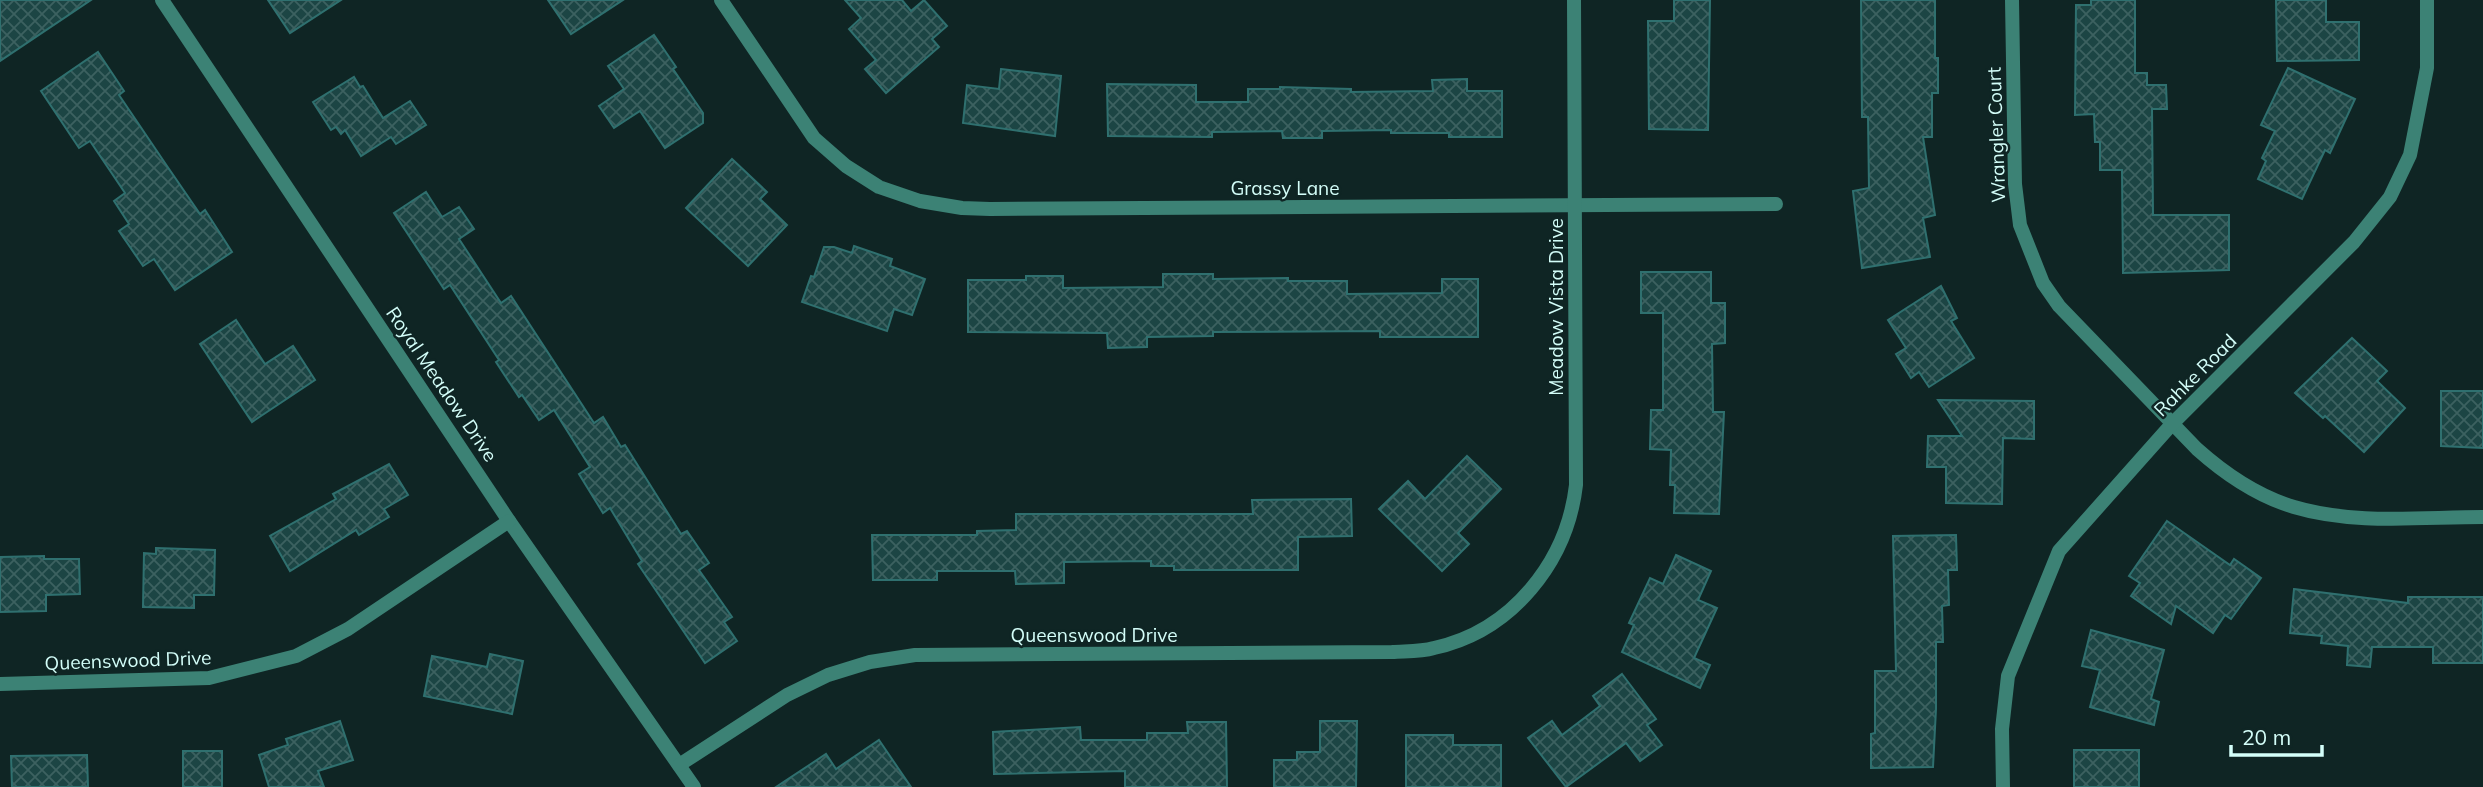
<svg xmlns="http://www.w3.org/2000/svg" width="2483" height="787" font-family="Mulish,sans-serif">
<defs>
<pattern id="building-cross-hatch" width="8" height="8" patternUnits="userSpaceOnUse" patternTransform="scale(1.75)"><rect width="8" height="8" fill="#1c4544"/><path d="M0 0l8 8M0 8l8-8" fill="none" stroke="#3c6160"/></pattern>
</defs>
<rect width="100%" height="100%" fill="#0f2524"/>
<g fill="url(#building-cross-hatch)" stroke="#2f706f" stroke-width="2">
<path d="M 0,0 L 91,0 L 0,61 Z"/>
<path d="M 268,0 L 341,0 L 290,33 Z"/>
<path d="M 548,0 L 623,0 L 571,34 Z"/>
<path d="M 845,0 L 902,0 L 911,11 L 924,0 L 947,26 L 932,39 L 939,47 L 886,93 L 865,69 L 876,60 L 849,29 L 861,18 Z"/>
<path d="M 1674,0 L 1710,0 L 1708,130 L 1649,129 L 1648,21 L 1674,21 Z"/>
<path d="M 1861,0 L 1935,0 L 1935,58 L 1938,58 L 1938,93 L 1932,93 L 1932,137 L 1923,137 L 1935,215 L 1923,218 L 1930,257 L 1862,268 L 1853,191 L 1869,188 L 1868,117 L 1862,117 Z"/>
<path d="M 2091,0 L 2135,0 L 2135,73 L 2147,73 L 2147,85 L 2166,85 L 2167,109 L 2152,109 L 2153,215 L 2229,215 L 2229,270 L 2123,273 L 2122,170 L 2100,170 L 2100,142 L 2095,142 L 2094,114 L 2075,115 L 2076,5 L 2091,5 Z"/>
<path d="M 2276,0 L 2326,0 L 2326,22 L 2359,22 L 2359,60 L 2277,61 Z"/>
<path d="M 654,35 L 676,67 L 673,69 L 703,113 L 703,123 L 665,148 L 640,111 L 614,128 L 599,106 L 624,89 L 608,66 Z"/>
<path d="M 98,52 L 124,91 L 119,95 L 167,166 L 200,214 L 205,210 L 232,252 L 175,290 L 154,259 L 143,266 L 119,231 L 129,224 L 114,201 L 125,193 L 90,141 L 79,148 L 41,91 Z"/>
<path d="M 2288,68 L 2355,99 L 2330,153 L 2325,150 L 2302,199 L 2258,179 L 2266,161 L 2262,158 L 2275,131 L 2261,125 Z"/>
<path d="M 1001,69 L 1061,76 L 1055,136 L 963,123 L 967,85 L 999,89 Z"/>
<path d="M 354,77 L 360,87 L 363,86 L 383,118 L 410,101 L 426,125 L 396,144 L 391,137 L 361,156 L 345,130 L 341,134 L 336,127 L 331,130 L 313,102 Z"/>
<path d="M 1467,79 L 1467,91 L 1502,91 L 1502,137 L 1449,137 L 1449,133 L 1391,133 L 1391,130 L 1322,131 L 1322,138 L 1283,138 L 1282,131 L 1212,132 L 1212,137 L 1108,136 L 1107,84 L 1196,85 L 1196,102 L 1248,102 L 1248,89 L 1280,89 L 1280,87 L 1351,89 L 1351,92 L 1433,91 L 1432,80 Z"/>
<path d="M 732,159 L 767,192 L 760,199 L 787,225 L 748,266 L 686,208 Z"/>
<path d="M 426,192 L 442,217 L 459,207 L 474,229 L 459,239 L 501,303 L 511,296 L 594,423 L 603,417 L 621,447 L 625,445 L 681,534 L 687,531 L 709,563 L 699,570 L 732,617 L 724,622 L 737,641 L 705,663 L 638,564 L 642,561 L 610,508 L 603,513 L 579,474 L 590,467 L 554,410 L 539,420 L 522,395 L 519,397 L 496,362 L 499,360 L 450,285 L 444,289 L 394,213 Z"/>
<path d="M 854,246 L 892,259 L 890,266 L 925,279 L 912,315 L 894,309 L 887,331 L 802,302 L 811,276 L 814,277 L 824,247 L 834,247 L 852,253 Z"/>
<path d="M 1641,272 L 1711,272 L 1711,303 L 1725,303 L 1725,343 L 1712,344 L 1713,412 L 1724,412 L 1719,514 L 1674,513 L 1675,485 L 1670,485 L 1671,450 L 1650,449 L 1651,410 L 1663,410 L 1663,313 L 1641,313 Z"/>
<path d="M 1163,274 L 1213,274 L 1213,279 L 1288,278 L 1288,281 L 1347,281 L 1347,294 L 1442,293 L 1442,279 L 1478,279 L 1478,337 L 1380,337 L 1380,331 L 1213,332 L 1213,336 L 1147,337 L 1147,347 L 1108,348 L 1107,333 L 968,332 L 968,280 L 1026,280 L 1026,276 L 1063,276 L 1063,288 L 1163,287 Z"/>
<path d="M 1941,286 L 1957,318 L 1951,321 L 1974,358 L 1929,387 L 1919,372 L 1911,378 L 1896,354 L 1906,348 L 1888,320 Z"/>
<path d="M 236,320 L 265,364 L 293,346 L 315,380 L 252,422 L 200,344 Z"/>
<path d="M 2352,338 L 2387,371 L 2377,381 L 2405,408 L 2364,452 L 2325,416 L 2323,418 L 2295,393 Z"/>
<path d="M 2441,391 L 2483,391 L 2483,448 L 2441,446 Z"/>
<path d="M 1938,400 L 2034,401 L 2034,439 L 2003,438 L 2002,504 L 1946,503 L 1946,467 L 1927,467 L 1928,436 L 1962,436 Z"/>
<path d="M 1467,456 L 1501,489 L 1458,533 L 1469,544 L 1442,571 L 1379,509 L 1408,481 L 1425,499 Z"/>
<path d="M 389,464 L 408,495 L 384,509 L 389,517 L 359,535 L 356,530 L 290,571 L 270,536 L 336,499 L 333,494 Z"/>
<path d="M 1351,499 L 1352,536 L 1298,537 L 1298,570 L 1174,570 L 1174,566 L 1151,566 L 1151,561 L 1064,562 L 1064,583 L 1016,584 L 1015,571 L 937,571 L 937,580 L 873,580 L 872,535 L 977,535 L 977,531 L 1016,530 L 1016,514 L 1253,514 L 1252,500 Z"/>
<path d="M 2167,521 L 2230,565 L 2234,559 L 2261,578 L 2231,619 L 2225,615 L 2213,633 L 2176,606 L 2171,624 L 2131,596 L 2140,583 L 2129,576 Z"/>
<path d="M 1956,535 L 1957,570 L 1948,570 L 1949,605 L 1942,606 L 1943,642 L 1936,642 L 1936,709 L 1933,767 L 1871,768 L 1871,734 L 1875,733 L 1875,671 L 1896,671 L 1893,536 Z"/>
<path d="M 156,548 L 215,550 L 214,595 L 194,595 L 194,608 L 143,607 L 144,553 L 156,554 Z"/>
<path d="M 1676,555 L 1711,571 L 1698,600 L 1717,608 L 1694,658 L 1710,665 L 1700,688 L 1622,652 L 1634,625 L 1629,623 L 1650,578 L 1663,584 Z"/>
<path d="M 44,556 L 44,559 L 79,559 L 80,594 L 46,595 L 46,611 L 0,612 L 0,557 Z"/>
<path d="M 2294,589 L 2408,603 L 2408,597 L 2483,597 L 2483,663 L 2433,663 L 2433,647 L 2372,647 L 2370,667 L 2347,665 L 2348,646 L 2321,643 L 2322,636 L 2290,633 Z"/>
<path d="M 2091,630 L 2164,650 L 2151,699 L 2159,702 L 2154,725 L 2090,707 L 2100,670 L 2082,666 Z"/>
<path d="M 490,654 L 523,661 L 512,714 L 424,696 L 432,656 L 487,667 Z"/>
<path d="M 1622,674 L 1656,719 L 1647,725 L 1662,745 L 1640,761 L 1626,743 L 1566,787 L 1528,738 L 1552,721 L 1562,735 L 1600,706 L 1593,696 Z"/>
<path d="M 340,721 L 353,760 L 318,771 L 324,787 L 269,787 L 259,755 L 288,745 L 286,739 Z"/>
<path d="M 1320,721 L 1357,721 L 1356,787 L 1274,787 L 1274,760 L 1297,760 L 1297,752 L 1320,752 Z"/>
<path d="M 1187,722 L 1226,722 L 1227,787 L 1125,787 L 1125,771 L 994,774 L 993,732 L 1080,727 L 1081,740 L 1147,740 L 1147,733 L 1188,733 Z"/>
<path d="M 1406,735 L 1453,735 L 1453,745 L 1501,745 L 1501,787 L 1406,787 Z"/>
<path d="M 879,740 L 911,787 L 776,787 L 826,754 L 836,769 Z"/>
<rect x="2074" y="750" width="65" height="37"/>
<rect x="183" y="751" width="39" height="36"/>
<path d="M 87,755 L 88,787 L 12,787 L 11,756 Z"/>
</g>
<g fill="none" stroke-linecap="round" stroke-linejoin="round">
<g stroke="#3c8275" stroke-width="14">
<path d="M 162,0 L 509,521 L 694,787"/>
<path d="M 721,0 L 814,138 L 846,166 L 879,187 L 920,201 L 962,208 L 990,209 L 1776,204"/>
<path d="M 2012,0 L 2015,184 L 2020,225 L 2043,283 L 2059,306 L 2197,449 C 2225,474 2257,496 2294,507 C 2354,525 2421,517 2483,517"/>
<path d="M 0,684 L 209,678 L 296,656 L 348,629 L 509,521"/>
<path d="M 679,765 L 787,695 L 828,675 L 870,662 L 915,655 L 1392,652 C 1406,651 1420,652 1434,648 C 1512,631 1567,562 1576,485 L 1574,0"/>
<path d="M 2003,787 L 2002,729 L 2008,676 L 2059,551 L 2172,424 L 2354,242 L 2390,197 L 2410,155 L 2427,68 L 2427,0"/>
</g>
</g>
<g text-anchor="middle" stroke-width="5" stroke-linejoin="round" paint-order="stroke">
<g font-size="19" fill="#d4fef9" stroke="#0f2524">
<text transform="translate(1996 135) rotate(-92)" y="7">Wrangler Court</text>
<text x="1285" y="195">Grassy Lane</text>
<text transform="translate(1556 307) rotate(-90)" y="7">Meadow Vista Drive</text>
<text transform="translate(2195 375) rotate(-45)" y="7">Rahke Road</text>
<text transform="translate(442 384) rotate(56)" y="7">Royal Meadow Drive</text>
<text x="1094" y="642">Queenswood Drive</text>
<text transform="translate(128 660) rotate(-2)" y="7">Queenswood Drive</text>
</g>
</g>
<path d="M2231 745v10h91v-10" fill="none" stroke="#d4fef9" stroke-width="3.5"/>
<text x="2242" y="745" font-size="21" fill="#d4fef9" stroke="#0f2524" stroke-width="5" paint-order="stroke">20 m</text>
</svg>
